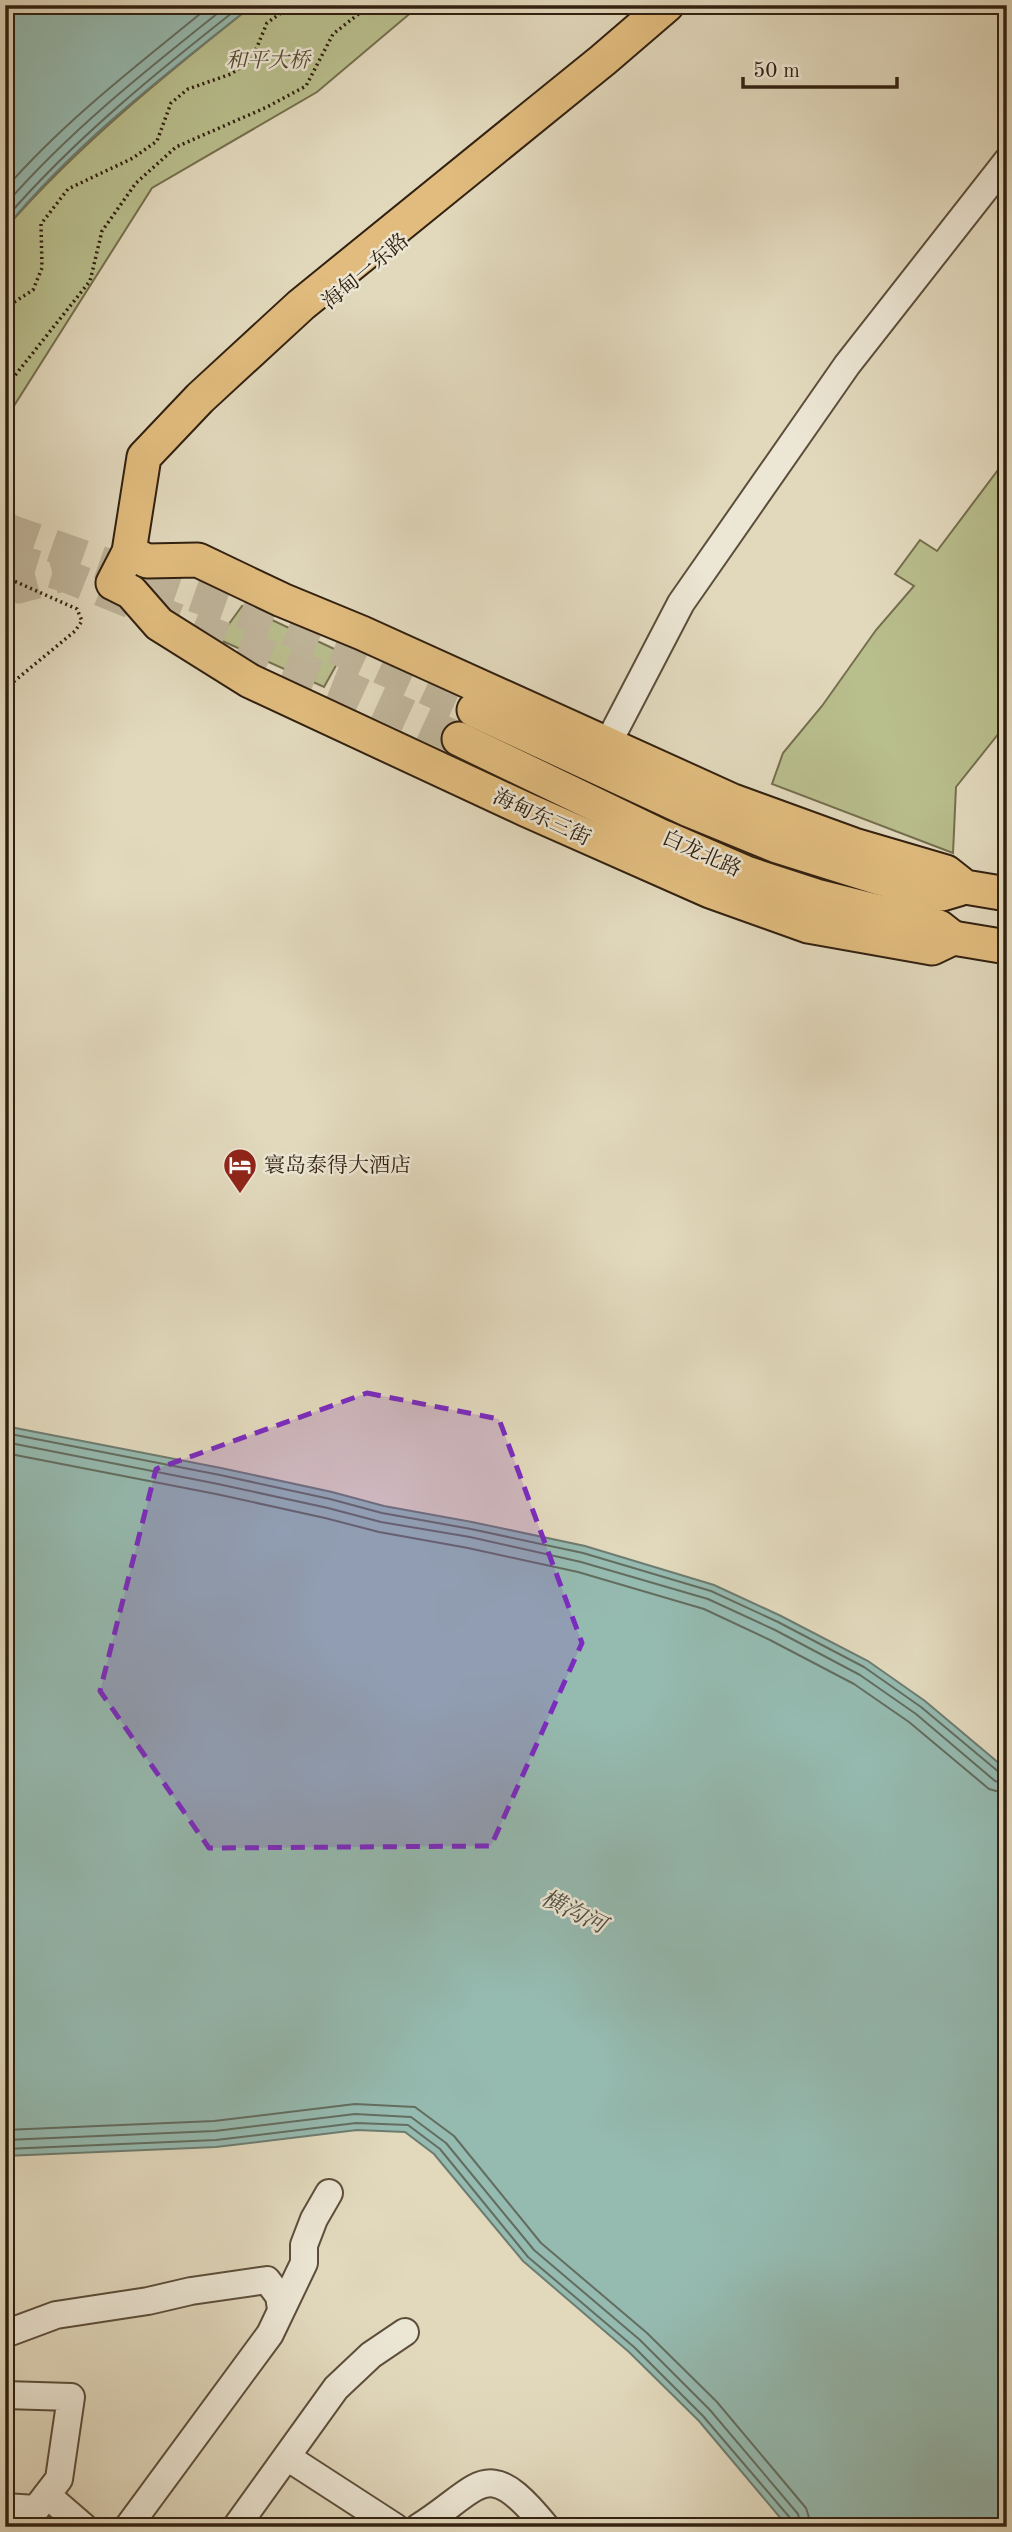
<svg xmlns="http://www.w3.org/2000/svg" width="1012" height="2532" font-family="'Old Standard TT','Noto Serif SC',serif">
<rect width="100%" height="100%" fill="#e2d9bd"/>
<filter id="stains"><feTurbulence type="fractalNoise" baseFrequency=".00286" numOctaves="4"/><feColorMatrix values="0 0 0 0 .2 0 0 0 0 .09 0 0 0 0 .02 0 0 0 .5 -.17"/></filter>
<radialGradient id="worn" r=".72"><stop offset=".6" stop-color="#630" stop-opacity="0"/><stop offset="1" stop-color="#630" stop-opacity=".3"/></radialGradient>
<g fill="#b9be8d" stroke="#756f4e" stroke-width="2">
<path d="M 253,5 L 420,5 L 317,92 L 152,188 L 5,420 L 5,229 C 78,145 165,75 253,5 Z"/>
<path d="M 1007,458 L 1007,723 L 956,787 L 953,853 L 772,784 L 783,753 L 822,706 L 876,630 L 914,586 L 895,574 L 920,540 L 937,551 Z"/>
<path d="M 242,606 L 343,653 L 324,687 L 218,639 Z"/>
</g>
<g fill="#95bab0" stroke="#6d7c70" stroke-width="2">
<path d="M 5,5 L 253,5 C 166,74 75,143 5,229 Z"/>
<path d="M 5,1426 L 221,1468 L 332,1492 L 384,1506 L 472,1522 L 585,1546 L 714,1585 L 781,1616 L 868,1661 L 925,1701 L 1007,1770 L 1007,2527 L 788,2527 L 699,2421 L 629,2352 L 523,2261 L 434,2154 L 405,2132 L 357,2130 L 216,2147 L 5,2156 Z"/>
</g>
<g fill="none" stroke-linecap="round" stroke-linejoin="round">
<g stroke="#636d60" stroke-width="2">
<path d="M 5,189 C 65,120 140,63 211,5"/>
<path d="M 5,205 C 70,130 150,67 228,5"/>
<path d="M 5,219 C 75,138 158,71 242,5"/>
<path d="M 5,1433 L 220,1475 L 330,1499 L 382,1513 L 471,1529 L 583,1553 L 711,1591 L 778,1622 L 864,1667 L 921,1707 L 1000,1773 L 1007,1775"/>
<path d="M 5,1442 L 218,1484 L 328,1508 L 381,1522 L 470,1537 L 581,1562 L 708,1599 L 775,1630 L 860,1675 L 916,1714 L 995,1781 L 1007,1784"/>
<path d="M 5,1453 L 216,1494 L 325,1518 L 379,1532 L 468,1548 L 578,1572 L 704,1609 L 770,1640 L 854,1684 L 909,1722 L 989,1789 L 1007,1794"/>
<path d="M 5,2130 L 214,2121 L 355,2104 L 415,2107 L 454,2136 L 541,2243 L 647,2333 L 717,2402 L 806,2508 L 812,2527"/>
<path d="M 5,2140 L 215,2131 L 355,2114 L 411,2117 L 446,2143 L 534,2250 L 640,2340 L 710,2410 L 798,2514 L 801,2527"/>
<path d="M 5,2149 L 216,2140 L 356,2123 L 408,2125 L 440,2149 L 528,2257 L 634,2347 L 703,2416 L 791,2519 L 793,2527"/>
</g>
<g stroke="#bfb49a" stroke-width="33" stroke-dasharray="33 17" stroke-linecap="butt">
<path d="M 5,529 L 278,625 L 353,655 L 474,710"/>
<path d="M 5,557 L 63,575"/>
<path d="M 5,584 L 18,587 L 63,575 L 339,684 L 459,739"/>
</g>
<g stroke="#5d4e3b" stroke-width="30">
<g id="minor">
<path d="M 607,745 L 681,603 L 847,365 L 1007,161"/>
<path d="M 5,2334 L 56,2315 L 148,2301 L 191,2291 L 267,2280 L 279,2296 L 281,2309"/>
<path d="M 5,2395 L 71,2397 L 59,2479 L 36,2509 L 5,2507"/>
<path d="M 287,2457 L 395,2527"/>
<path d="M 47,2495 L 84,2527"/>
<path d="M 128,2527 L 270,2334 L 304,2263 L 304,2245 L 314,2219 L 329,2193"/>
<path d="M 236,2527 L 336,2388 L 371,2355 L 405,2332"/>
<path d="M 419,2527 C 482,2487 486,2453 546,2527"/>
</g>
</g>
<g stroke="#312010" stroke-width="37">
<g id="major">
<path d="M 667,5 L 603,60 L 301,305 L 200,398 L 144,457 L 129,552 L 113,583 L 131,592 L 159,624 L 250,681 L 527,810 L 710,891 L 808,926 L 932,948 L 953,938 L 1007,947"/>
<path d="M 129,552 L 147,561 L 198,560 L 282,600 L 362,633 L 733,801 L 854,845 L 946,872 L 965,887 L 1007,894"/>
<path d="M 474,710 L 689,810 L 777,846 L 905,886 L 942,894 L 959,889"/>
<path d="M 459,739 L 663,837 L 746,873 L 816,896 L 939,927 L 953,938"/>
</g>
</g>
<g stroke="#312010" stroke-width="3.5" stroke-dasharray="2 3.5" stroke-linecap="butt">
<path d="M 5,308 L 33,290 L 42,268 L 41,224 L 68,189 L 133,158 L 157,141 L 171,103 L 188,89 L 231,74 L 252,59 L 267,23 L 292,5"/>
<path d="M 5,388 L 90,281 L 102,231 L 136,183 L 176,147 L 267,107 L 306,86 L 333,34 L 370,5"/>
<path d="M 5,577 L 77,609 L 82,621 L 75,631 L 12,683 L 5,694"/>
</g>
<use href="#minor" stroke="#ece6d4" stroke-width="26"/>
<use href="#major" stroke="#e1bc7e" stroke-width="33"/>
</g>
<path fill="#7b2cbf" fill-opacity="0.2" stroke="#7b2cbf" stroke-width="5" stroke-dasharray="14 9" stroke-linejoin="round" d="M 367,1393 L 499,1419 L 582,1643 L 491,1846 L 209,1848 L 100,1691 L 156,1469 Z"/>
<defs>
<g id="hotel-pin" transform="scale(1.75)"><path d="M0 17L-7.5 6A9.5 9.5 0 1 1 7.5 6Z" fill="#8f2418" stroke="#ece6d4"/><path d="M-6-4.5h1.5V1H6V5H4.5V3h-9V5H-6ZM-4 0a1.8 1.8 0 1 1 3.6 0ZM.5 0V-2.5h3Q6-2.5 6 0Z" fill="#fff"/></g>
</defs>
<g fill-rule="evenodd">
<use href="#hotel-pin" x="240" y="1165"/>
</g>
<g text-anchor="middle" stroke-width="5" stroke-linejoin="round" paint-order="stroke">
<g font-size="21" font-style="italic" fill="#53482f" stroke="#ece6d4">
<text x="268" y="67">和平大桥</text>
</g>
<g font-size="21" fill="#312010" stroke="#ece6d4">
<text transform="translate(365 271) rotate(-40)" y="7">海甸一东路</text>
<text transform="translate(542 817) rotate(25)" y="7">海甸东三街</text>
<text transform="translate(702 853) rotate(24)" y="7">白龙北路</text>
</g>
<g font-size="21" fill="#312010" stroke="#ece6d4" text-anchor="start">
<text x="264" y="1172">寰岛泰得大酒店</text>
</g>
<g font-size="23" font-style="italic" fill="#4f4e40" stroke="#ece6d4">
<text transform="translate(574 1911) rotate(26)" y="8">横沟河</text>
</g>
</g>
<rect width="1012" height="2532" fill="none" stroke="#e2d9bd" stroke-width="28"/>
<rect x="7" y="7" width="998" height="2518" fill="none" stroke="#312010" stroke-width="3.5"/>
<rect x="14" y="14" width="984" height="2504" fill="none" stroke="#312010" stroke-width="2"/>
<path d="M743 77v10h154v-10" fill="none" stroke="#312010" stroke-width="3.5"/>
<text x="753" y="77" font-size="21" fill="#312010" stroke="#ece6d4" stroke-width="5" paint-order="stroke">50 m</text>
<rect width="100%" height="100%" filter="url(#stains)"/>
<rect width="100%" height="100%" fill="url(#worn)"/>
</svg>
